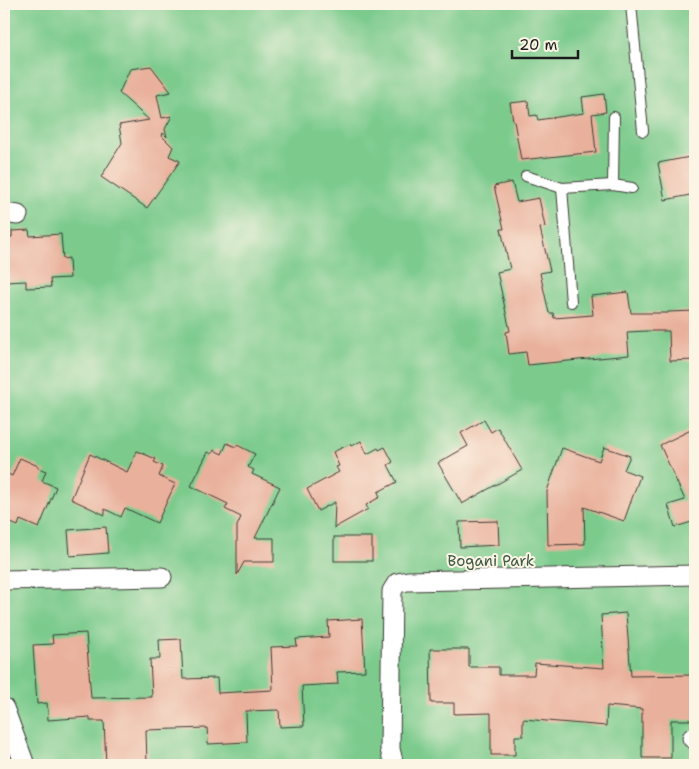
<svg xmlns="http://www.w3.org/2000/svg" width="699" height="769" font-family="'Shantell Sans',sans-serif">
<rect width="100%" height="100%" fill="#fcf5e5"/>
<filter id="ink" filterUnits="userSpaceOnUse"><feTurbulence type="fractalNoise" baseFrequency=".02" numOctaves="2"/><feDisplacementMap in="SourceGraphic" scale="10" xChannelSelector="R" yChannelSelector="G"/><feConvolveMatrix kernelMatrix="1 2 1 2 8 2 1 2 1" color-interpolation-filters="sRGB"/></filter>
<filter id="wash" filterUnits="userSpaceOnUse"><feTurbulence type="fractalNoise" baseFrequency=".0096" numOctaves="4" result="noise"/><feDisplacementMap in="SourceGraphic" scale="20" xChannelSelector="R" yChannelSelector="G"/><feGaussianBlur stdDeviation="1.12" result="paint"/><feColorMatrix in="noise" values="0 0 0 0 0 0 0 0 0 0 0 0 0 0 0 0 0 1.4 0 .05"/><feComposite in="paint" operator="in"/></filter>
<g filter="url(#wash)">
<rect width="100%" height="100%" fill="#efdfbe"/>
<rect fill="#7bcb8d" stroke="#4c7454" x="4" y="4" width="691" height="761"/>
<g id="blocks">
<g fill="#e9b19c">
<path d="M 151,66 L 171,92 L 157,95 L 162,118 L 172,116 L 165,129 L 167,137 L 163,133 L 162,136 L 173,147 L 169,156 L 180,161 L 147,208 L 101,177 L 122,143 L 119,125 L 149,120 L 119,93 L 130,69 Z"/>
<path d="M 604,94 L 606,112 L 592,114 L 596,152 L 521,160 L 514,121 L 513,121 L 510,103 L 528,101 L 530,116 L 537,115 L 538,120 L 584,113 L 582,97 Z"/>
<path d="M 695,156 L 695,194 L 665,200 L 658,163 Z"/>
<path d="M 512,182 L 517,202 L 539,198 L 545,227 L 540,228 L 550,271 L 540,273 L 549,313 L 553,313 L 554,318 L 593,315 L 591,296 L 628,292 L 631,313 L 668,313 L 668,312 L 695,311 L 695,360 L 670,361 L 669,331 L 646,331 L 627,332 L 629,355 L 528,365 L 526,352 L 509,354 L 506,332 L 510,331 L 497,272 L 510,269 L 501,229 L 504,229 L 494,186 Z"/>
<path d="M 29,230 L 30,236 L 61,234 L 63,259 L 69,258 L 70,278 L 50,279 L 51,287 L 26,288 L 26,281 L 5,282 L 5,275 L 4,275 L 4,237 L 12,237 L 12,231 Z"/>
<path d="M 484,420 L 491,432 L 498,428 L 522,470 L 462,504 L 438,463 L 468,446 L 461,433 Z"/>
<path d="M 695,428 L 695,522 L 695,521 L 675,527 L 668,505 L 685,500 L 660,445 Z"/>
<path d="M 361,441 L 367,454 L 378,448 L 379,450 L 385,447 L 393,462 L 388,465 L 397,482 L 378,492 L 380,497 L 366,505 L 368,509 L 334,528 L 335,502 L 318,511 L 307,489 L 339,472 L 336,467 L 339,466 L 333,452 L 350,444 L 351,446 Z"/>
<path d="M 227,443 L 236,447 L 237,445 L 255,454 L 248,467 L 254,470 L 252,474 L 280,487 L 255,538 L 274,538 L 274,562 L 244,562 L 237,575 L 237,526 L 241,517 L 225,509 L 228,504 L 191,486 L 208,452 L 212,454 L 214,450 L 222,454 Z"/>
<path d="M 604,447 L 630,456 L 624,470 L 640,476 L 624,521 L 584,507 L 585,544 L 548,545 L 547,491 L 562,448 L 599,461 Z"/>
<path d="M 137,451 L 156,459 L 154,462 L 163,466 L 159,476 L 175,484 L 157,523 L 125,508 L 121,517 L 105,509 L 105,515 L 71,499 L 90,454 L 127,472 Z"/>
<path d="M 20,458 L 38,466 L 38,468 L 46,471 L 42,481 L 56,487 L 39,528 L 20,520 L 18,526 L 4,520 L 4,472 L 12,476 Z"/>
<path d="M 498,521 L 499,545 L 460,547 L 459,522 Z"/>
<path d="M 106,527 L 108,553 L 70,556 L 68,530 Z"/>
<rect x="334" y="537" width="38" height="24"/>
<path d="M 626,613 L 631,676 L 695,675 L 695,720 L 671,720 L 671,758 L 642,758 L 642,709 L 607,706 L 606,726 L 523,719 L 523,736 L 515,736 L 515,755 L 491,755 L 491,713 L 454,714 L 454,703 L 431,703 L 430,649 L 469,649 L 469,667 L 499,667 L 499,675 L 534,675 L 535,663 L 604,668 L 601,615 Z"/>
<path d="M 362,619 L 365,671 L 337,672 L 338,684 L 302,686 L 304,726 L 280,727 L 279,710 L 246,711 L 247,742 L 208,744 L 207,728 L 146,730 L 147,765 L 106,765 L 104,721 L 90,721 L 90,717 L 48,720 L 47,703 L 37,704 L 33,645 L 53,644 L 52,635 L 86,633 L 91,698 L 152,697 L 150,659 L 160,659 L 159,640 L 181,639 L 183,679 L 217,678 L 218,693 L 273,690 L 271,647 L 297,646 L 296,639 L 329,637 L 328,621 Z"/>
</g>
</g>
</g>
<g filter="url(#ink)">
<use href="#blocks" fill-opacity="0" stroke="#3c3934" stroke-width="1"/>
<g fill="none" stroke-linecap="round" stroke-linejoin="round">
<g stroke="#3c3934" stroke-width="12">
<g id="lane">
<path d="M 631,4 L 643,131"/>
<path d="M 526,176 L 562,188 L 613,185 L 632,188"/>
<path d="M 613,185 L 614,117"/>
<path d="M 562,188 L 571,302"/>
</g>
</g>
<g stroke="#3c3934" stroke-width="21">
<g id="street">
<path d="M 4,213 L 18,215"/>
<path d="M 4,580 L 162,577"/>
<path d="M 4,708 L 25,765"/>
<path d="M 692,738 L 695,738"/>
<path d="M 394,765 L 390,749 L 392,591 L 397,583 L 408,581 L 695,575"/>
</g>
</g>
<use href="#lane" stroke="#fff" stroke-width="10"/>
<use href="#street" stroke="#fff" stroke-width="19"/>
</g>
</g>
<g text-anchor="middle" stroke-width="4" stroke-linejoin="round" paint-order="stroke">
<g font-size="15" fill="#3d5944" stroke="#fcf5e5">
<text x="491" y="566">Bogani Park</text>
</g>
</g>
<rect width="699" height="769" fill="none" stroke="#fcf5e5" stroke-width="20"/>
<path d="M512 50v8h66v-8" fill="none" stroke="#1c1c1c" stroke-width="2.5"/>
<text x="519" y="50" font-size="15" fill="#1c1c1c" stroke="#fcf5e5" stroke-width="4" paint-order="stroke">20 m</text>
</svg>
